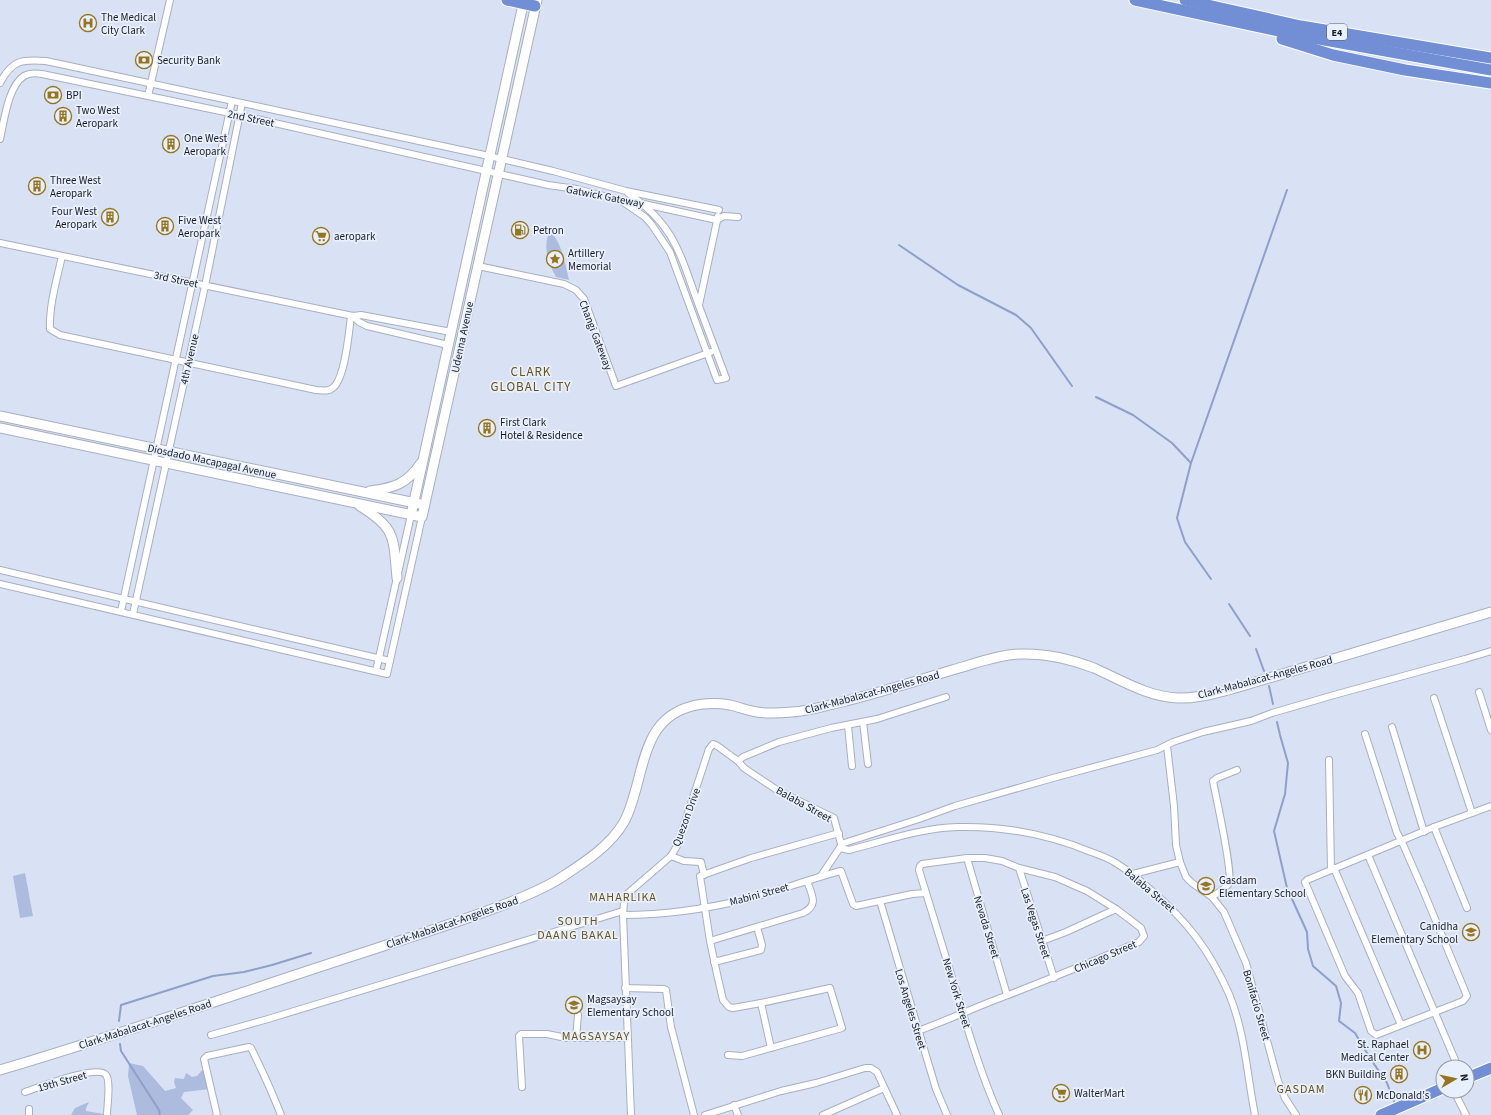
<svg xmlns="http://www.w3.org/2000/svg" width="1491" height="1115" font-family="'Source Sans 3',sans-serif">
<rect width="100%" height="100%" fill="#d9e1f4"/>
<g fill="#acbbde">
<path d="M 549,232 C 561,237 566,268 569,280 L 556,277 C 548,262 543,249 549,232 Z"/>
<path d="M 25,873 L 33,916 L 20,918 L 13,876 Z"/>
<path d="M 129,1063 L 143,1066 L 165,1091 L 176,1088 L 174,1082 L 175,1078 L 184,1079 L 186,1073 L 192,1077 L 197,1076 L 204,1068 L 210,1089 L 184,1092 L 181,1098 L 193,1110 L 188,1115 L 137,1115 L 128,1076 Z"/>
<path d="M 89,1102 L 86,1108 L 86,1111 L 103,1114 L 104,1115 L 71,1115 L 75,1108 Z"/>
</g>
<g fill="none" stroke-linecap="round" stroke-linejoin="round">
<g stroke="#8e9fc9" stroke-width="2">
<path d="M 899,245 L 958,285 L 1016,315 L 1031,328 L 1072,386"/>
<path d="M 1096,397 L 1133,415 L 1172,443 L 1191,463"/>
<path d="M 1211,579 L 1185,542 L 1177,518 L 1191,463 L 1287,190"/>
<path d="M 1229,604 L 1250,636"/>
<path d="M 1256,649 L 1264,671"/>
<path d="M 1269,686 L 1273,704"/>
<path d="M 1277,722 L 1280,735 L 1288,763 L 1285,794 L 1274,831 L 1287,888 L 1307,932 L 1308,949 L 1313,966 L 1336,986 L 1341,1003 L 1339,1021 L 1355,1033 L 1370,1058 L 1387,1083 L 1395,1104"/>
<path d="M 119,1021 L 121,1005 L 213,976 L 244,972 L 272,965 L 311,953"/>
<path d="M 120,1044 L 121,1051 L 159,1110 L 160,1115"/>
</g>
<g stroke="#a8afc1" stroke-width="8">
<g id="street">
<path d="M 0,83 C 12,60 22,59 46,61 L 489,156 L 553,171 L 626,191 L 719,210"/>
<path d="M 148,96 L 170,0"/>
<path d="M 0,139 C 4,122 8,86 24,76 C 29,73 36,73 42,74 L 230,113 L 548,185 L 577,189 L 622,201 L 644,204 L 717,220 L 724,216 L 738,217"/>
<path d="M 623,202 L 645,217 L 652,225 L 670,252 L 717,380 L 726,378 C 717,354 708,330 699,306 C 680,255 676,226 628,193"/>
<path d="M 0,243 L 353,316 L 361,315 L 451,332"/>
<path d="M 62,256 C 57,279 49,305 50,329 L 60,335 L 316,390 C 321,390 327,392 331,389 C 345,383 349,331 351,316"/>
<path d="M 478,266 L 564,284 L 576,290 L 584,299 L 616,386 L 711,352"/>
<path d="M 699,305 L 718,216"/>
<path d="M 353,316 L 359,322 L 367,326 L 448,345"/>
<path d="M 0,570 L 390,661"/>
<path d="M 0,584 L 387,674 L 422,517"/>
<path d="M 121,611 L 232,101"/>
<path d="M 133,614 L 205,286 L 242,103"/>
<path d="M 376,671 L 411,515"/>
<path d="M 1479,692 L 1491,730"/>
<path d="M 1434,698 L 1472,813"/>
<path d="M 863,722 L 868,764"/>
<path d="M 848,726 L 852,766"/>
<path d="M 1392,727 L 1424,832"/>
<path d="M 1365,734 L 1397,833 L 1402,842 L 1423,890 L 1467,996 L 1463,1001 L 1376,1035 L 1371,1031 L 1358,993 L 1345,976 L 1305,882 L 1307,880 L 1434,827 L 1491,806"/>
<path d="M 1167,746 L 1174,806 L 1176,845 L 1180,862 L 1186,877 L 1192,883 L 1212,897 L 1224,912 L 1246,963 L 1278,1081 L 1285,1098 L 1296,1115"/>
<path d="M 1329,760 L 1331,870"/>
<path d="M 738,761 L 743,757 L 779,742 L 831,728 L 877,719 L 946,697"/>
<path d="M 1434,827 L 1467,908"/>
<path d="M 840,848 L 849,850 C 885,841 920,828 958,827 C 1003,826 1050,835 1091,852 C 1100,855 1108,858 1116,863 C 1129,871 1141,881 1152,891 C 1187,921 1210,951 1229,994 C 1245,1032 1247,1075 1255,1115"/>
<path d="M 1368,855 L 1458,1067"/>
<path d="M 671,856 L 684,861 L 701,862 L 704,875"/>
<path d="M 967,858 L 1007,995"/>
<path d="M 1019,868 L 1054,978"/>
<path d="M 1334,868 L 1401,1025"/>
<path d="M 1133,874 L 1180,862"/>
<path d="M 821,876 L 841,846"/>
<path d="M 1212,897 C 1217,893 1227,888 1229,883 C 1233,872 1216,797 1213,781 L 1217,778 L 1237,770"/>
<path d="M 880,901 L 936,1089 L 947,1115"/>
<path d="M 623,915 C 664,915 706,909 747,899 C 779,891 809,879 841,871 L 853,904 L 856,906 L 912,894 L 926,893"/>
<path d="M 710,941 L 803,913 C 819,905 812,895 807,881"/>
<path d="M 1042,941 L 1066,932 L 1116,909"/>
<path d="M 714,962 L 761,950 L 762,945 L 757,927"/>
<path d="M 625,988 L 664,989 L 666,990 L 671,1027 L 694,1115"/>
<path d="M 761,1003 L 771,1048"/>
<path d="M 918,1031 C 948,1020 978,1006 1008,995 C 1052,978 1096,960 1139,942 L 1144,936 L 1141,928 L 1116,909 L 1087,891 L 1055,877 L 1019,868 L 1002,861 L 985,858 L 967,858 L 922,864 L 920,866 L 919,870 C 932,912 945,955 958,997 C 970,1037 982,1077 999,1115"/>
<path d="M 211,1035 L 268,1019 L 623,911"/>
<path d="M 576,1038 L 578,1015"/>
<path d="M 728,1055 L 742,1056 L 842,1028 L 830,988 L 761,1003 L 733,1008 L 729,1007 L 723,1000 L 717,974 L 710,941 L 700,876 L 751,858 L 839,833"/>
<path d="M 522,1087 L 519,1036 L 521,1034 L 547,1034 L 566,1038 L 627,1038"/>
<path d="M 1454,1091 L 1466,1115"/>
<path d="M 25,1092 C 37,1088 98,1064 106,1075 C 111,1081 107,1107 107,1115"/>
<path d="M 734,1105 L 738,1115"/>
<path d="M 29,1109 L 29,1115"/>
<path d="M 217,1115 L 204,1059 L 207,1056 L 249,1047 L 251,1048 C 262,1070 272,1092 281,1115"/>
<path d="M 631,1115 L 623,915 L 624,902 L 627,894 L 671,856 L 677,846 L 709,749 L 713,744 L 716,745 L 738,761 L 744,768 L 777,790 L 834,818 L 841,844 L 919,819 L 955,806 L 1053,778 L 1157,750 L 1173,742 L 1203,732 L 1251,721 L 1272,713 L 1334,695 L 1465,659 L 1491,651"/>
<path d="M 705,1115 L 781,1091 L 816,1083 L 865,1068 L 871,1068 L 877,1072 L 897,1115"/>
<path d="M 823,1115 L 884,1088"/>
</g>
</g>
<g stroke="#a8afc1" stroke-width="11">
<g id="secondary">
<path d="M 0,416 L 420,504"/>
<path d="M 0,428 L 422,517 L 537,0"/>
<path d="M 370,491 C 394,488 407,484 421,463"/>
<path d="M 360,506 C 397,529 393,537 397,578"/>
<path d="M 411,515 L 524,0"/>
<path d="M 0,1070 C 122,1034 242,992 362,953 C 413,936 464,921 513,901 C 530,894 547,887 562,877 C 585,862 610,846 624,822 C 645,784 637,722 689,707 C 702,703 717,703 730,705 C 739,707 748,711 757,712 C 768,714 780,713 792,712 C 810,711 828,705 846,701 C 881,692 917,681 952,670 C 974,664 997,655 1019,654 C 1044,653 1071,659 1094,668 C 1121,680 1148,697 1178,698 C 1196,699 1215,693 1232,689 L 1491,612"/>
</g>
</g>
<g stroke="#fff" stroke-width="13">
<g id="highway">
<path d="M 507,0 L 535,6"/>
<path d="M 1135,0 L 1297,35 L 1491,70"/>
<path d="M 1185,0 L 1301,26 L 1491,58"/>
<path d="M 1282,39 L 1333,55 L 1405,70 L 1491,83"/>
<path d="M 1467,1078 L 1491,1068"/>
<path d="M 1381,1115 L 1443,1088"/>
</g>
</g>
<use href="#street" stroke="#fff" stroke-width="6"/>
<use href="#secondary" stroke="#fff" stroke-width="9"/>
<use href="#highway" stroke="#728fd5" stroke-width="11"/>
</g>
<defs>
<g id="hospital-ring" transform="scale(0.9)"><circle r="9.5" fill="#e8effd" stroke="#96751e" stroke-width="1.5"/><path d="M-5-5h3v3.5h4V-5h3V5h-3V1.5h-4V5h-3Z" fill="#96751e"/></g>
<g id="bank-ring" transform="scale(0.9)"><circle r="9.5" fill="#e8effd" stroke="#96751e" stroke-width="1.5"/><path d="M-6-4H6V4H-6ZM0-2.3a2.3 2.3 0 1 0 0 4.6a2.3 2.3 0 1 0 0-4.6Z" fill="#96751e"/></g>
<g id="building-ring" transform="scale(0.9)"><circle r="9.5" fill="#e8effd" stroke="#96751e" stroke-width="1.5"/><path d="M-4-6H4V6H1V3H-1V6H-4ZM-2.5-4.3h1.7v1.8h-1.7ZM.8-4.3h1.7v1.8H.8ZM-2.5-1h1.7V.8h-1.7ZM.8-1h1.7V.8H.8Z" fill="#96751e"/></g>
<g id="fuel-ring" transform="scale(0.9)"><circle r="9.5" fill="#e8effd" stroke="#96751e" stroke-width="1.5"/><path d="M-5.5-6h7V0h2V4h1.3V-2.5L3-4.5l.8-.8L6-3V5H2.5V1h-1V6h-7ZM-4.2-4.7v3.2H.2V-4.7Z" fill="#96751e"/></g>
<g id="supermarket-ring" transform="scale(0.9)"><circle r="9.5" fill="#e8effd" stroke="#96751e" stroke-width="1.5"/><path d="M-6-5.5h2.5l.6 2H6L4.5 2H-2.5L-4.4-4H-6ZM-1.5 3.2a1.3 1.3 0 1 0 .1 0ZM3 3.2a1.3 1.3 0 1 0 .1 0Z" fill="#96751e"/></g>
<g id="sight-ring" transform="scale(0.9)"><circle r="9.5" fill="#e8effd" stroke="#96751e" stroke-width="1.5"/><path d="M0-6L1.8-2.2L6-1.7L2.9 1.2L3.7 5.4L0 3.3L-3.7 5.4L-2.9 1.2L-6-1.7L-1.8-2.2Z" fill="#96751e"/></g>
<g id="school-ring" transform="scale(0.9)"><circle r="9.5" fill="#e8effd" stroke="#96751e" stroke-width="1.5"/><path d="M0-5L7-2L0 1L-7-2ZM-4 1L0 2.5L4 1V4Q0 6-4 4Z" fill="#96751e"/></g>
<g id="restaurant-ring" transform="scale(0.9)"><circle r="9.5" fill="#e8effd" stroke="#96751e" stroke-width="1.5"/><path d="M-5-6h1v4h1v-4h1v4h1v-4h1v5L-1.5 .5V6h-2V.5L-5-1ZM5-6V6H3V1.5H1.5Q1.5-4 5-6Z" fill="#96751e"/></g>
</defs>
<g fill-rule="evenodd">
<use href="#hospital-ring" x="88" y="23"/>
<use href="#bank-ring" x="144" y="60"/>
<use href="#bank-ring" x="53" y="95"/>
<use href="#building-ring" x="63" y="116"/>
<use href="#building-ring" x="171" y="144"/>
<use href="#building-ring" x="37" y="186"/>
<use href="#building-ring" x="110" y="217"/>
<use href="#building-ring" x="165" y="226"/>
<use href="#fuel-ring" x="520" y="230"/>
<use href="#supermarket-ring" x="321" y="236"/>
<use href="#sight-ring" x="555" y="259"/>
<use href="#building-ring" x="487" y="428"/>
<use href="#school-ring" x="1206" y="886"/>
<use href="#school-ring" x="1471" y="932"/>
<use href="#school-ring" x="574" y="1005"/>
<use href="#hospital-ring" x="1422" y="1050"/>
<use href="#building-ring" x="1399" y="1074"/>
<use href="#supermarket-ring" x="1061" y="1093"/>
<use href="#restaurant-ring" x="1363" y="1095"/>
</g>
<g text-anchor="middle" stroke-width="3.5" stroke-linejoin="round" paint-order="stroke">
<rect fill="#e8effd" stroke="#585d65" stroke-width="1" x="1327" y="24" width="20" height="16" rx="3"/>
<g font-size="10" font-weight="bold" fill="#1b1e24">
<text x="1337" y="36">E4</text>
</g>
<g font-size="11" fill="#1b1e24" stroke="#e8effd" text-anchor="start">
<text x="101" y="21">The Medical<tspan x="101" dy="13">City Clark</tspan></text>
<text x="157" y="64">Security Bank</text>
<text x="66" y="99">BPI</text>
<text x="76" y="114">Two West<tspan x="76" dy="13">Aeropark</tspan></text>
<text x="184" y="142">One West<tspan x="184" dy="13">Aeropark</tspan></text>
<text x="50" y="184">Three West<tspan x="50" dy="13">Aeropark</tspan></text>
<text x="97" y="215" text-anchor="end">Four West<tspan x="97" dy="13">Aeropark</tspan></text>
<text x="178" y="224">Five West<tspan x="178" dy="13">Aeropark</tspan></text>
<text x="533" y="234">Petron</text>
<text x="334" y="240">aeropark</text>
<text x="568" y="257">Artillery<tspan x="568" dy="13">Memorial</tspan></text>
<text x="500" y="426">First Clark<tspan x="500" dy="13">Hotel &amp; Residence</tspan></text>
<text x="1219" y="884">Gasdam<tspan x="1219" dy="13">Elementary School</tspan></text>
<text x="1458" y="930" text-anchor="end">Canidha<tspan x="1458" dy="13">Elementary School</tspan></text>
<text x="587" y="1003">Magsaysay<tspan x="587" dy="13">Elementary School</tspan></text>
<text x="1409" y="1048" text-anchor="end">St. Raphael<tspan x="1409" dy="13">Medical Center</tspan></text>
<text x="1386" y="1078" text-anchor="end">BKN Building</text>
<text x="1074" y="1097">WalterMart</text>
<text x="1376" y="1099">McDonald's</text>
</g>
<g font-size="11" fill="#1b1e24" stroke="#e8effd">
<text transform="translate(251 118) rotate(12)" y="4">2nd Street</text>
<text transform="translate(605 196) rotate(11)" y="4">Gatwick Gateway</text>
<text transform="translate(176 279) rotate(12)" y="4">3rd Street</text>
<text transform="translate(596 335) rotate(69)" y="4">Changi Gateway</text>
<text transform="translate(462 337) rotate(-78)" y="4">Udenna Avenue</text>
<text transform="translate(189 359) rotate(-77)" y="4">4th Avenue</text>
<text transform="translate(212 461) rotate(12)" y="4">Diosdado Macapagal Avenue</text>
<text transform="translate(1265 677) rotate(-15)" y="4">Clark-Mabalacat-Angeles Road</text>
<text transform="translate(872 692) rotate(-15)" y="4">Clark-Mabalacat-Angeles Road</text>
<text transform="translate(804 804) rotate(29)" y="4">Balaba Street</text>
<text transform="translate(686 817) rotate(-70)" y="4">Quezon Drive</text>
<text transform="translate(1150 890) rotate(40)" y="4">Balaba Street</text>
<text transform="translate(759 894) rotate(-15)" y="4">Mabini Street</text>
<text transform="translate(452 922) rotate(-19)" y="4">Clark-Mabalacat-Angeles Road</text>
<text transform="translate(1036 923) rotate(72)" y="4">Las Vegas Street</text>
<text transform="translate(987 927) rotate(73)" y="4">Nevada Street</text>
<text transform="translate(1105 956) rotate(-23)" y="4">Chicago Street</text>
<text transform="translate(957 993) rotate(73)" y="4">New York Street</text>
<text transform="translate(1257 1005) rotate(74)" y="4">Bonifacio Street</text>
<text transform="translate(911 1009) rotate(73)" y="4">Los Angeles Street</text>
<text transform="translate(145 1024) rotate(-18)" y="4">Clark-Mabalacat-Angeles Road</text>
<text transform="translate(62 1081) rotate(-16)" y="4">19th Street</text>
</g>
<g font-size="12" letter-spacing="1" fill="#6a5319" stroke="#e8effd">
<text x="623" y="901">MAHARLIKA</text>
<text x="578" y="925">SOUTH<tspan x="578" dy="14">DAANG BAKAL</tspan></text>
<text x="596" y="1040">MAGSAYSAY</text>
<text x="1301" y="1093">GASDAM</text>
</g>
<g font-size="13" letter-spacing="1" fill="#6a5319" stroke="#e8effd">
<text x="531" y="376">CLARK<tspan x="531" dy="15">GLOBAL CITY</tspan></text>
</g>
</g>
<g transform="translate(1455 1079) rotate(81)"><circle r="19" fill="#e8effd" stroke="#969ba6"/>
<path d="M0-3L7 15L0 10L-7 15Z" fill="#96751e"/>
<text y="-6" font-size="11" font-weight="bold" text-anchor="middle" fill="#1b1e24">N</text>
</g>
</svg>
